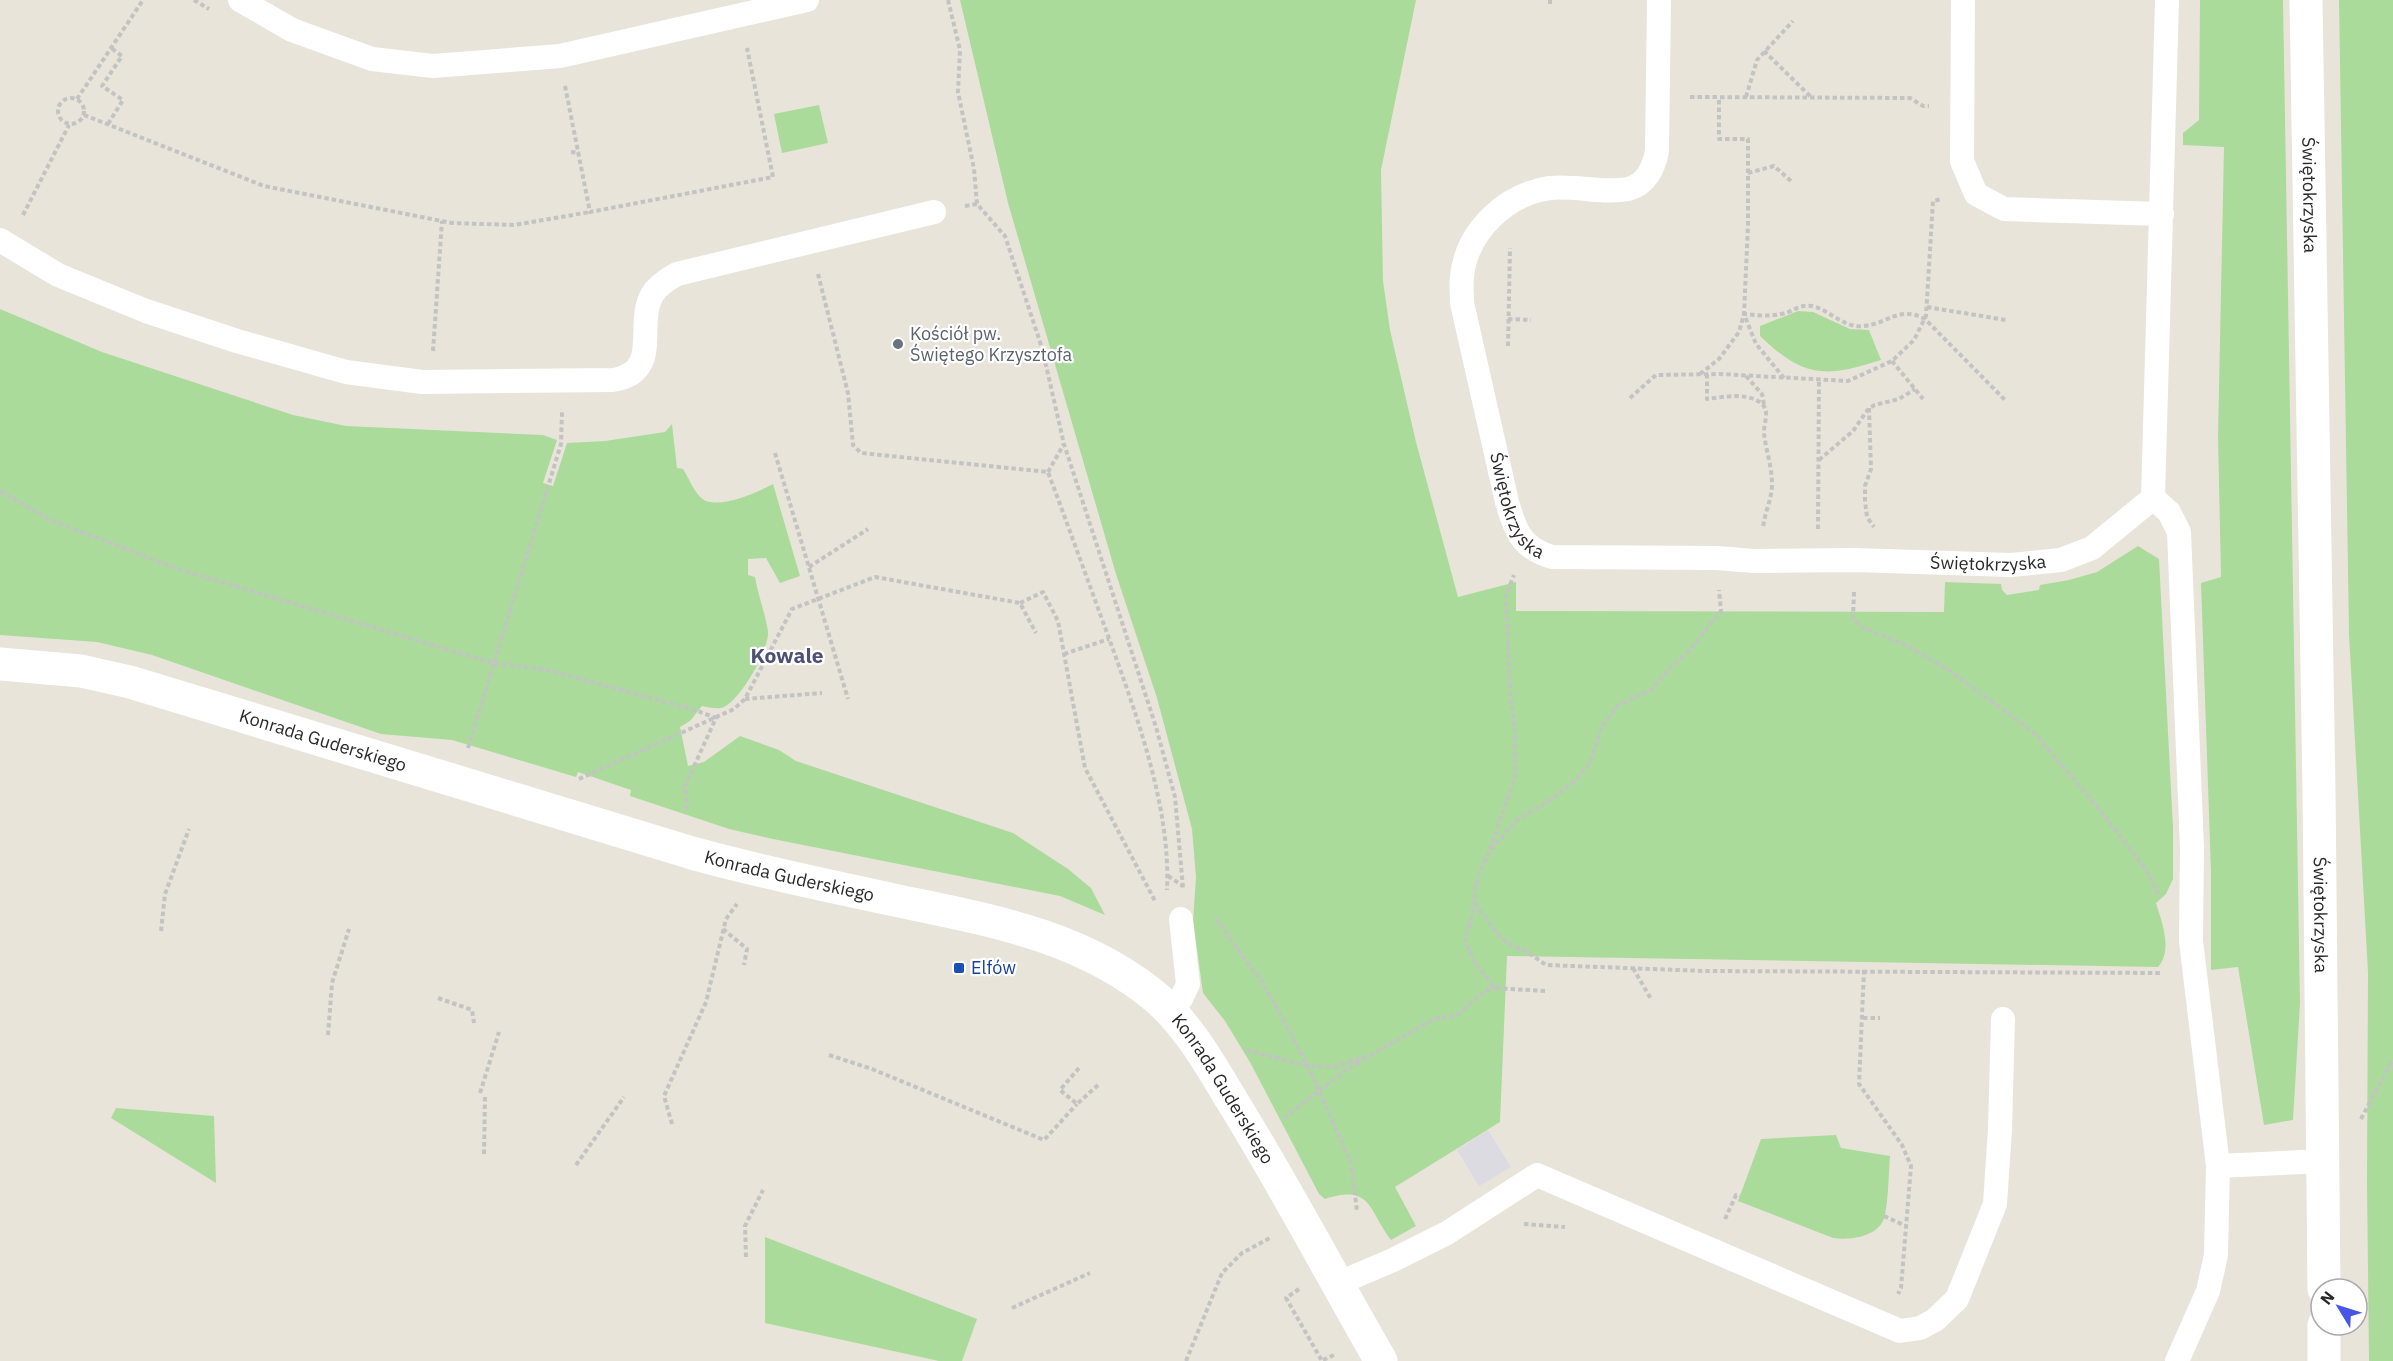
<svg xmlns="http://www.w3.org/2000/svg" width="2393" height="1361" font-family="'IBM Plex Sans',sans-serif">
<rect width="100%" height="100%" fill="#e9e4da"/>
<path fill="#dddbe2" d="M 1488,1130 L 1511,1167 L 1479,1186 L 1457,1150 Z"/>
<g fill="#abdb9b">
<path d="M 960,0 L 1416,0 L 1381,170 L 1383,281 L 1390,330 L 1416,442 L 1458,597 L 1516,582 L 1516,611 L 1944,612 L 1945,582 L 2001,584 L 2002,590 L 2007,595 L 2039,590 L 2040,585 L 2069,580 L 2097,572 L 2138,546 L 2159,559 L 2173,828 L 2173,879 L 2166,894 L 2156,903 C 2162,922 2173,951 2158,967 L 1507,956 L 1500,1122 L 1395,1187 L 1416,1226 L 1391,1240 C 1368,1210 1372,1184 1325,1199 L 1319,1194 L 1251,1064 L 1225,1021 L 1203,993 L 1193,921 L 1196,877 L 1192,829 L 1157,698 L 1116,574 L 1008,203 Z"/>
<path d="M 2200,0 L 2283,0 L 2300,1003 L 2293,1120 L 2264,1125 L 2238,967 L 2211,970 L 2211,872 L 2201,583 L 2221,577 L 2218,436 L 2224,147 L 2183,145 L 2183,133 L 2199,120 Z"/>
<path d="M 2339,0 L 2393,0 L 2393,1361 L 2369,1361 L 2367,1182 L 2368,972 L 2349,635 Z"/>
<path d="M 819,105 L 828,143 L 782,153 L 774,114 Z"/>
<path d="M 0,309 L 102,352 L 293,415 L 346,426 L 543,435 L 557,440 L 543,483 L 553,486 L 567,443 L 605,441 L 665,432 L 672,424 L 677,468 L 683,469 C 689,478 695,495 704,500 C 722,509 757,492 773,484 L 800,576 L 780,583 L 766,558 L 748,559 L 748,575 L 755,577 C 758,595 765,613 768,631 C 770,648 739,704 721,708 C 716,709 707,707 702,706 L 690,721 L 680,727 L 688,766 L 704,762 L 740,736 L 779,750 L 796,761 L 1013,833 L 1068,869 L 1091,888 L 1105,915 L 1060,896 L 773,839 L 729,829 L 630,796 L 631,790 L 578,772 L 576,777 L 452,740 L 381,734 L 152,655 L 97,642 L 0,635 Z"/>
<path d="M 1798,311 L 1813,312 L 1850,329 L 1869,330 L 1881,360 C 1824,378 1804,378 1760,336 L 1760,326 Z"/>
<path d="M 116,1108 L 214,1116 L 216,1183 L 111,1118 Z"/>
<path d="M 1836,1135 L 1841,1148 L 1890,1156 C 1889,1169 1888,1212 1883,1221 C 1874,1238 1849,1240 1833,1238 L 1738,1201 L 1761,1139 Z"/>
<path d="M 765,1237 L 977,1319 L 962,1361 L 939,1361 L 765,1323 Z"/>
</g>
<g fill="none" stroke-linecap="round" stroke-linejoin="round">
<g stroke="#c3c3c3" stroke-width="4" stroke-dasharray="4.5 3" stroke-linecap="butt">
<path d="M 194,0 L 209,9"/>
<path d="M 948,0 L 960,50 L 958,92 L 974,169 L 977,204"/>
<path d="M 1550,4 L 1550,0"/>
<path d="M 1764,51 L 1812,98"/>
<path d="M 565,86 L 590,212 L 773,177 L 747,48"/>
<path d="M 1690,97 L 1910,98 L 1923,106 L 1929,106"/>
<path d="M 1746,97 L 1757,60 L 1793,21"/>
<circle cx="71" cy="111" r="13"/>
<path d="M 77,99 L 143,0"/>
<path d="M 84,115 L 264,186 L 452,223 L 514,225 L 590,212"/>
<path d="M 108,124 L 123,100 L 102,86 L 122,56 L 111,48"/>
<path d="M 571,152 L 579,153"/>
<path d="M 1748,173 L 1774,166 L 1791,181"/>
<path d="M 965,206 L 977,204 L 1005,236 L 1042,348 L 1064,444 L 1156,727 L 1175,797 L 1183,888"/>
<path d="M 23,215 L 69,125"/>
<path d="M 818,274 L 848,393 L 853,445 L 861,453 L 1048,472 C 1069,528 1089,584 1110,641 C 1137,716 1171,809 1167,890"/>
<path d="M 1927,307 L 2006,320"/>
<path d="M 1508,319 L 1531,320"/>
<path d="M 1508,346 L 1510,248"/>
<path d="M 433,351 L 442,221"/>
<path d="M 1892,361 L 1923,399"/>
<path d="M 1700,374 L 1719,359 L 1739,332 L 1744,314 L 1748,225 L 1748,139 L 1719,139 L 1719,97"/>
<path d="M 1707,374 L 1707,399 C 1724,397 1746,392 1761,403 C 1771,411 1763,424 1764,434 C 1766,450 1772,467 1772,484 C 1772,500 1764,513 1763,529"/>
<path d="M 1746,376 L 1762,394 L 1764,404"/>
<path d="M 1784,378 L 1756,344 L 1744,314 C 1756,315 1769,317 1781,314 C 1793,312 1799,304 1812,306 C 1830,310 1843,328 1863,326 C 1888,324 1899,305 1925,319 L 2005,400"/>
<path d="M 1630,398 L 1656,375 L 1720,374 L 1848,381 L 1892,361 L 1914,340 L 1926,316 L 1933,201 L 1942,199"/>
<path d="M 1869,408 L 1871,469 L 1865,486 L 1865,501 L 1867,517 L 1874,527"/>
<path d="M 775,453 L 848,699"/>
<path d="M 1819,460 L 1853,431 L 1869,408 L 1875,405 L 1899,399 L 1915,389"/>
<path d="M 1048,472 L 1064,444"/>
<path d="M 0,491 L 50,520 L 181,570 L 493,663 L 547,670 L 695,710 L 716,718 L 685,786 L 687,812"/>
<path d="M 1818,529 L 1819,379"/>
<path d="M 809,567 L 868,529"/>
<path d="M 1854,592 L 1853,618 L 1859,626 L 1908,646 L 1953,673 L 2034,733 L 2096,805 L 2147,871 L 2158,894"/>
<path d="M 1020,603 L 1043,592 L 1058,621 L 1085,768 L 1155,901"/>
<path d="M 1064,654 L 1109,639"/>
<path d="M 745,699 L 822,693"/>
<path d="M 468,748 L 561,444 L 562,412"/>
<path d="M 579,779 L 734,709 L 745,699 L 792,609 L 875,577 L 1020,603 L 1036,633"/>
<path d="M 1490,849 L 1515,777 L 1515,733 L 1510,691 L 1506,595 L 1514,575"/>
<path d="M 1168,876 L 1183,886"/>
<path d="M 1475,904 L 1501,938 L 1515,947 L 1526,951 L 1546,965 L 1705,971 L 2162,973"/>
<path d="M 1216,919 L 1264,985 L 1308,1066 L 1351,1163 L 1357,1211"/>
<path d="M 723,929 L 747,949 L 744,965"/>
<path d="M 161,931 L 165,894 L 189,829"/>
<path d="M 1633,968 L 1651,999"/>
<path d="M 1864,970 L 1859,1084 L 1902,1145 L 1911,1166 L 1901,1288 L 1898,1294"/>
<path d="M 1545,991 L 1495,988 L 1474,962 L 1465,940 L 1475,904 L 1475,889 L 1481,869 L 1489,853 L 1515,821 L 1555,797 L 1579,777 L 1591,760 L 1602,726 L 1618,705 L 1651,690 L 1671,667 L 1688,652 L 1721,611 L 1719,590"/>
<path d="M 438,998 L 472,1010 L 474,1023"/>
<path d="M 1863,1018 L 1880,1018"/>
<path d="M 328,1035 L 332,983 L 349,929"/>
<path d="M 1246,1050 L 1308,1066 L 1334,1067 L 1371,1055 L 1434,1019 L 1457,1015 L 1485,991 L 1495,988"/>
<path d="M 829,1055 L 872,1069 L 1044,1140 L 1077,1104"/>
<path d="M 1079,1068 L 1060,1090 L 1077,1104 L 1098,1085"/>
<path d="M 480,1093 L 499,1032"/>
<path d="M 1284,1118 L 1346,1070 L 1365,1059"/>
<path d="M 2361,1119 L 2393,1059"/>
<path d="M 672,1124 L 664,1096 L 706,1002 L 726,919 L 737,904"/>
<path d="M 484,1154 L 485,1097"/>
<path d="M 576,1165 L 624,1097"/>
<path d="M 1884,1216 L 1906,1226"/>
<path d="M 1725,1219 L 1736,1195 L 1740,1196"/>
<path d="M 1524,1224 L 1565,1227"/>
<path d="M 746,1257 L 745,1226 L 763,1190"/>
<path d="M 1299,1289 L 1286,1298 L 1322,1361"/>
<path d="M 1012,1308 L 1090,1273"/>
<path d="M 1323,1360 L 1336,1354"/>
<path d="M 1186,1361 L 1222,1273 L 1242,1253 L 1270,1238"/>
</g>
<g stroke="#fff" stroke-width="24">
<path d="M 240,0 L 292,30 L 372,59 L 433,66 L 560,56 L 807,0"/>
<path id="s1" d="M 1659,0 L 1657,151 C 1654,167 1646,185 1628,189 C 1604,194 1575,185 1550,188 C 1506,194 1467,231 1462,276 C 1461,284 1462,294 1462,303 L 1507,502 C 1515,530 1521,548 1552,557 L 1717,558 L 1754,561 L 1855,560 L 2011,565 L 2061,560 L 2092,548 L 2153,498 L 2167,0"/>
<path d="M 1963,0 L 1962,161 L 1976,194 L 2004,209 L 2162,214"/>
<path d="M 0,240 L 58,275 L 146,311 L 237,341 L 346,372 L 422,382 L 613,380 C 663,372 635,325 652,295 C 657,286 668,279 677,274 L 934,212"/>
<path d="M 2153,498 L 2169,512 L 2179,532 L 2192,848 L 2191,941 L 2218,1166 L 2216,1255 L 2208,1291 L 2177,1361"/>
<path d="M 1170,1011 L 1181,999 L 1188,984 L 1181,919"/>
<path d="M 2218,1166 L 2324,1161"/>
<path d="M 1337,1284 L 1393,1260 L 1447,1233 L 1537,1175 L 1900,1331 L 1920,1328 L 1935,1320 L 1957,1299 L 1995,1204 L 2000,1129 L 2003,1019"/>
</g>
<g stroke="#fff" stroke-width="33">
<path id="s2" d="M 2306,0 L 2319,791 L 2324,1289"/>
<path id="s3" d="M 0,664 L 81,671 L 130,682 L 692,853 C 760,872 830,886 899,901 C 991,920 1086,937 1159,1000 C 1191,1029 1212,1068 1234,1104 C 1286,1188 1332,1276 1381,1361"/>
<path d="M 2324,1361 L 2324,1325"/>
</g>
</g>
<circle fill="#6b7280" stroke="#fff" stroke-width="2" cx="898" cy="344" r="6"/>
<rect fill="#1a4fb4" stroke="#fff" stroke-width="2" x="953" y="962" width="12" height="12" rx="3"/>
<g text-anchor="middle" stroke-width="4.5" stroke-linejoin="round" paint-order="stroke">
<g font-size="18" fill="#282828" stroke="#fff">
<text dy="6" stroke="none"><textPath href="#s2" startOffset="195">Świętokrzyska</textPath></text>
<text dy="6" stroke="none"><textPath href="#s1" startOffset="652">Świętokrzyska</textPath></text>
<text dy="6" stroke="none"><textPath href="#s1" startOffset="1156">Świętokrzyska</textPath></text>
<text dy="6" stroke="none"><textPath href="#s3" startOffset="333">Konrada Guderskiego</textPath></text>
<text dy="6" stroke="none"><textPath href="#s3" startOffset="819">Konrada Guderskiego</textPath></text>
<text dy="6" stroke="none"><textPath href="#s2" startOffset="915">Świętokrzyska</textPath></text>
<text dy="6" stroke="none"><textPath href="#s3" startOffset="1323">Konrada Guderskiego</textPath></text>
</g>
<g font-size="18" fill="#5b616d" stroke="#fff" text-anchor="start">
<text x="910" y="340">Kościół pw.<tspan x="910" dy="21">Świętego Krzysztofa</tspan></text>
</g>
<g font-size="18" fill="#164399" stroke="#fff" text-anchor="start">
<text x="971" y="974">Elfów</text>
</g>
<g font-size="21" font-weight="bold" fill="#4d5074" stroke="#fff">
<text x="787" y="663">Kowale</text>
</g>
</g>
<g transform="translate(2339 1307) rotate(308)"><circle r="28" fill="#ffffff" stroke="#a9a9a9" stroke-width="1.5"/>
<path d="M0-4.5L10 22L0 15L-10 22Z" fill="#4856e8"/>
<text y="-9" font-size="16" font-weight="bold" text-anchor="middle" fill="#282828">N</text>
</g>
</svg>
